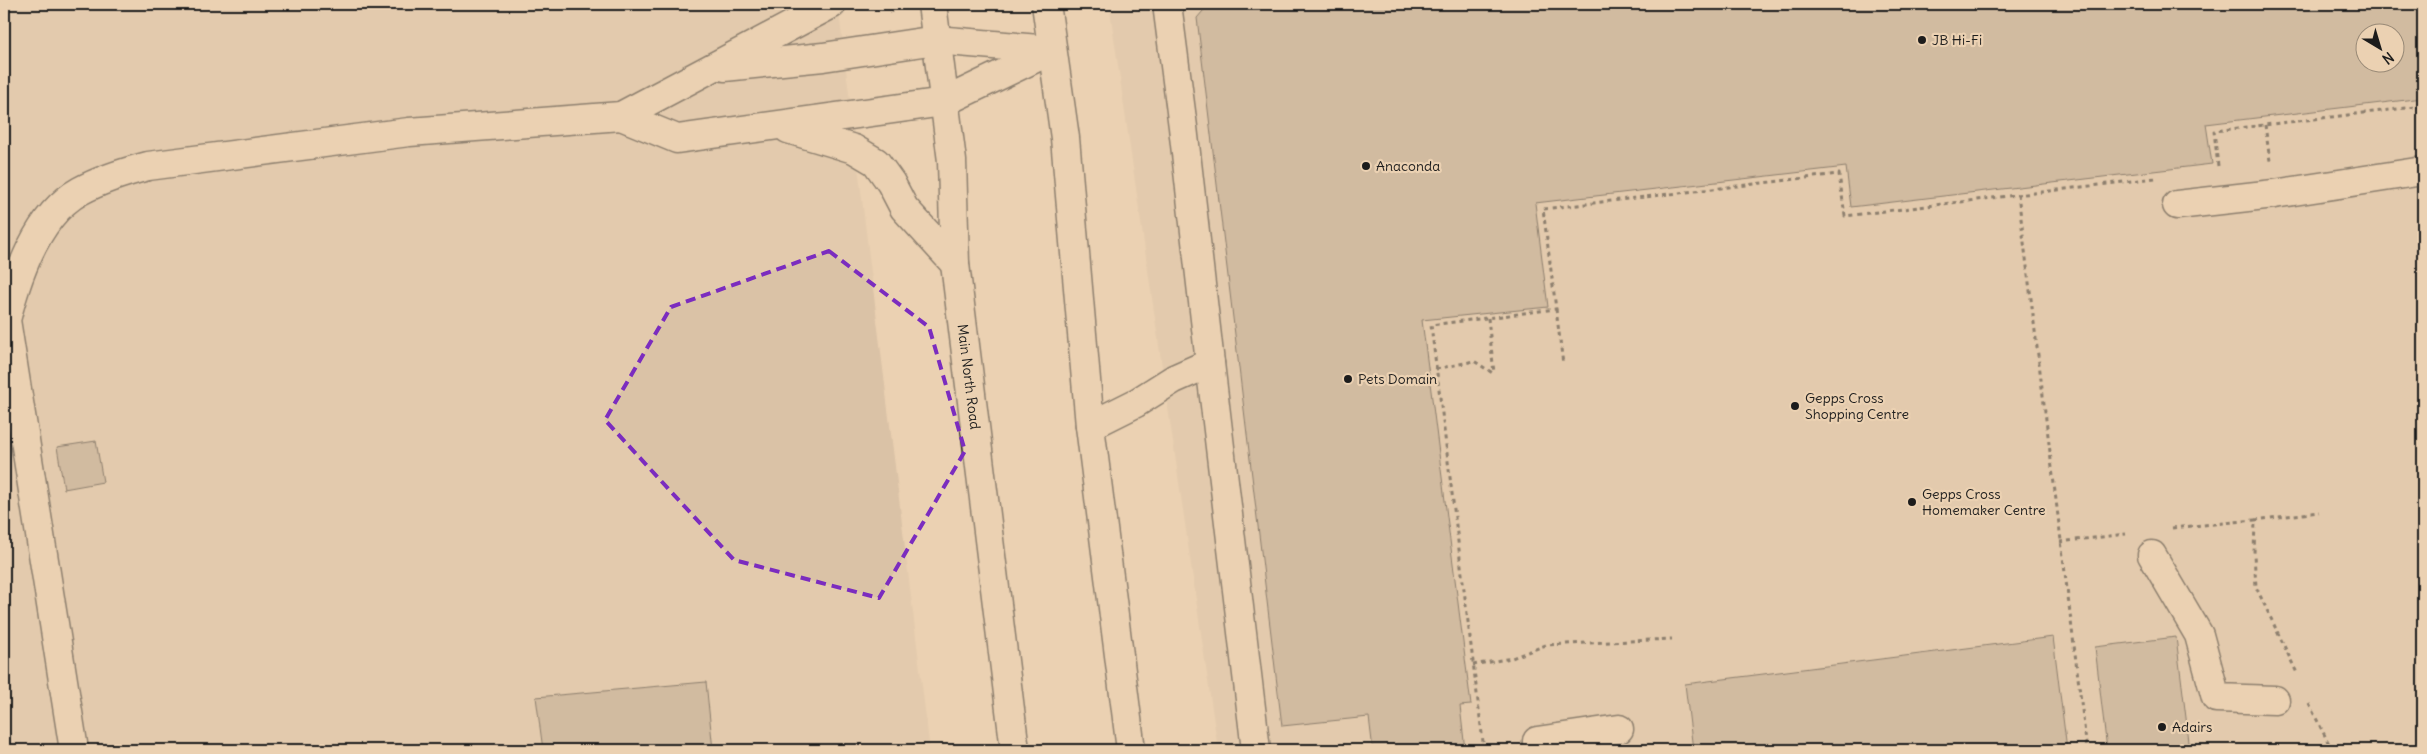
<svg xmlns="http://www.w3.org/2000/svg" width="2427" height="754" font-family="Delius,sans-serif">
<rect width="100%" height="100%" fill="#ebd1b2"/>
<filter id="ink" filterUnits="userSpaceOnUse"><feTurbulence type="fractalNoise" baseFrequency=".02" numOctaves="2"/><feDisplacementMap in="SourceGraphic" scale="10" xChannelSelector="R" yChannelSelector="G"/><feConvolveMatrix kernelMatrix="1 2 1 2 8 2 1 2 1" color-interpolation-filters="sRGB"/></filter>
<g filter="url(#ink)">
<g fill="#dac2a6" fill-rule="evenodd">
<path d="M 4,4 L 838,4 L 930,750 L 4,750 Z"/>
<path d="M 1109,4 L 2423,4 L 2423,750 L 1218,750 ZM 2364,32 L 2394,32 L 2394,62 L 2364,62 Z"/>
</g>
<g fill="#b29f89" stroke="#1c1c1c" fill-rule="evenodd">
<path d="M 1209,4 L 2423,4 L 2423,98 L 2206,124 L 2212,164 L 1851,207 L 1846,167 L 1535,203 L 1548,307 L 1422,320 L 1471,705 L 1460,706 L 1465,750 L 1373,750 L 1369,717 L 1282,726 L 1197,18 ZM 2364,32 L 2394,32 L 2394,62 L 2364,62 Z"/>
<path d="M 96,441 L 103,482 L 64,489 L 57,447 Z"/>
<path d="M 2053,637 L 2067,750 L 1693,750 L 1685,684 Z"/>
<path d="M 2176,637 L 2190,750 L 2107,750 L 2095,647 Z"/>
<path d="M 706,682 L 713,750 L 543,750 L 536,697 Z"/>
</g>
<g fill="none" stroke-linecap="round" stroke-linejoin="round">
<g stroke="#1c1c1c" stroke-width="31">
<g id="minor">
<path d="M 724,67 L 823,57 L 936,40 L 1051,50"/>
<path d="M 621,116 L 677,139 L 944,102 L 1052,50"/>
<path d="M 788,129 L 854,149 L 876,162 L 891,183 L 904,208 L 955,264"/>
<path d="M 2177,205 L 2274,194 L 2423,171"/>
<path d="M 1210,363 L 1256,750"/>
<path d="M 1090,426 L 1136,403 L 1174,379 L 1210,363 L 1183,127 L 1167,4"/>
<path d="M 2152,555 L 2199,635 L 2216,698 L 2275,700"/>
<path d="M 1537,741 L 1619,729"/>
<path d="M 74,750 L 6,320 C 17,276 37,215 80,191 C 102,179 125,172 148,166 L 409,132 L 621,116 L 832,4"/>
</g>
</g>
<g stroke="#1c1c1c" stroke-width="31">
<g id="highway">
<path id="s1" d="M 932,4 L 952,161 L 955,264 L 1015,750"/>
<path d="M 1046,4 L 1065,138 L 1090,426 L 1131,750"/>
</g>
</g>
<g stroke="#1c1c1c" stroke-width="3" stroke-dasharray="4 4" stroke-linecap="butt">
<path d="M 890,4 L 892,13"/>
<path d="M 2265,125 L 2270,161"/>
<path d="M 2218,166 L 2214,131 L 2423,106"/>
<path d="M 2018,194 L 2087,750"/>
<path d="M 1556,309 L 1563,364"/>
<path d="M 1488,318 L 1494,373"/>
<path d="M 1436,369 L 1474,361 L 1494,374"/>
<path d="M 2255,520 L 2319,512"/>
<path d="M 2172,528 L 2255,520 L 2254,554 L 2256,587 L 2297,673"/>
<path d="M 2060,542 L 2126,534"/>
<path d="M 1473,665 L 1512,658 L 1546,645 L 1672,639"/>
<path d="M 2309,704 L 2328,742 L 2336,750"/>
<path d="M 1484,750 L 1431,325 L 1556,309 L 1543,209 L 1839,174 L 1845,216 L 2156,178"/>
</g>
<use href="#minor" stroke="#ebd1b2" stroke-width="28"/>
<use href="#highway" stroke="#ebd1b2" stroke-width="28"/>
</g>
</g>
<path d="M0 0H2427V754H0ZM 829,251 L 929,327 L 965,451 L 879,598 L 734,560 L 605,420 L 671,307 Z" fill="#ebd1b2" fill-opacity=".55" fill-rule="evenodd"/>
<path fill="none" stroke="#7b2cbf" stroke-width="4" stroke-dasharray="10 6" stroke-linejoin="round" d="M 829,251 L 929,327 L 965,451 L 879,598 L 734,560 L 605,420 L 671,307 Z"/>
<g fill="#1c1c1c" stroke="#ebd1b2" stroke-width="2">
<circle cx="1922" cy="40" r="5"/>
<circle cx="1366" cy="166" r="5"/>
<circle cx="1348" cy="379" r="5"/>
<circle cx="1795" cy="406" r="5"/>
<circle cx="1912" cy="502" r="5"/>
<circle cx="2162" cy="727" r="5"/>
</g>
<g text-anchor="middle" stroke-width="4.5" stroke-linejoin="round" paint-order="stroke">
<g font-size="14" fill="#1c1c1c" stroke="#ebd1b2" text-anchor="start">
<text x="1932" y="45">JB Hi-Fi</text>
<text x="1376" y="171">Anaconda</text>
<text x="1358" y="384">Pets Domain</text>
<text x="1805" y="403">Gepps Cross<tspan x="1805" dy="16">Shopping Centre</tspan></text>
<text x="1922" y="499">Gepps Cross<tspan x="1922" dy="16">Homemaker Centre</tspan></text>
<text x="2172" y="732">Adairs</text>
</g>
<g font-size="14" fill="#1c1c1c" stroke="#ebd1b2">
<text dy="5" stroke="none"><textPath href="#s1" startOffset="375">Main North Road</textPath></text>
</g>
</g>
<rect width="2427" height="754" fill="none" stroke="#ebd1b2" stroke-width="20"/>
<rect x="10" y="10" width="2407" height="734" fill="none" stroke="#1c1c1c" stroke-width="2" filter="url(#ink)"/>
<g transform="translate(2380 48) rotate(142)"><circle r="24" fill="#ebd1b2" stroke="#988976"/>
<path d="M0-4L9 19L0 12L-9 19Z" fill="#1c1c1c"/>
<text y="-8" font-size="14" font-weight="bold" text-anchor="middle" fill="#1c1c1c">N</text>
</g>
</svg>
